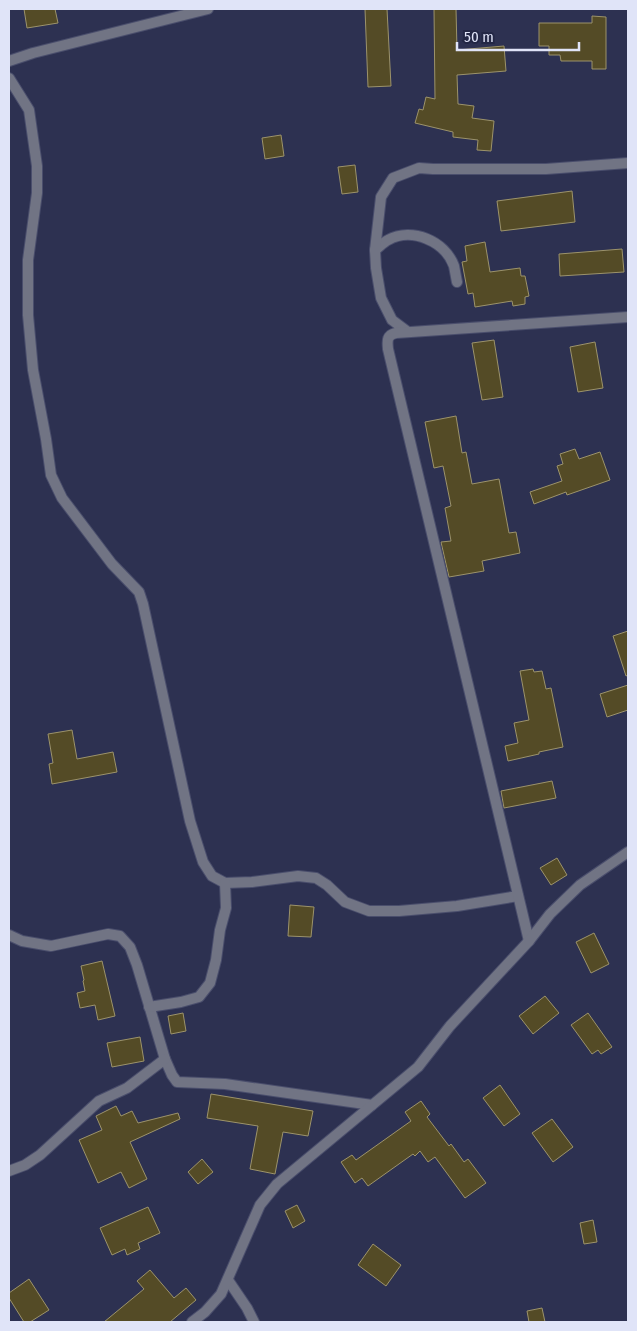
<svg xmlns="http://www.w3.org/2000/svg" width="637" height="1331" font-family="'Fira Sans Condensed',sans-serif">
<rect width="100%" height="100%" fill="#2d3151"/>
<g fill="#544b26" stroke="#9c936b">
<path d="M 24,9 L 55,9 L 58,23 L 27,28 Z"/>
<path d="M 365,9 L 387,9 L 391,86 L 368,87 Z"/>
<path d="M 434,9 L 456,9 L 457,50 L 504,46 L 506,71 L 457,75 L 458,104 L 474,106 L 472,118 L 494,121 L 491,151 L 477,150 L 478,140 L 453,137 L 453,132 L 415,123 L 419,109 L 423,110 L 426,97 L 435,99 Z"/>
<path d="M 592,16 L 606,17 L 606,69 L 592,69 L 592,61 L 561,61 L 560,55 L 549,55 L 549,46 L 539,46 L 539,23 L 592,23 Z"/>
<path d="M 281,135 L 284,156 L 265,159 L 262,138 Z"/>
<path d="M 355,165 L 358,192 L 342,194 L 338,167 Z"/>
<path d="M 572,191 L 575,222 L 501,231 L 497,201 Z"/>
<path d="M 485,242 L 490,272 L 520,268 L 521,276 L 525,276 L 529,296 L 525,297 L 525,304 L 513,306 L 512,301 L 475,307 L 473,293 L 468,294 L 462,262 L 467,261 L 465,246 Z"/>
<path d="M 622,249 L 624,272 L 560,276 L 559,254 Z"/>
<path d="M 494,340 L 503,397 L 482,400 L 472,343 Z"/>
<path d="M 595,342 L 603,388 L 578,392 L 570,347 Z"/>
<path d="M 456,416 L 462,453 L 466,452 L 472,484 L 499,479 L 509,533 L 516,532 L 520,553 L 482,561 L 484,571 L 449,577 L 441,542 L 451,541 L 445,508 L 451,506 L 443,466 L 434,468 L 425,422 Z"/>
<path d="M 575,449 L 579,459 L 600,452 L 610,480 L 567,495 L 566,492 L 534,504 L 530,492 L 562,481 L 557,466 L 563,464 L 560,454 Z"/>
<path d="M 628,631 L 628,675 L 626,676 L 613,636 Z"/>
<path d="M 533,669 L 534,672 L 542,671 L 546,689 L 551,688 L 563,747 L 539,752 L 539,754 L 508,761 L 505,746 L 518,743 L 514,723 L 529,720 L 520,671 Z"/>
<path d="M 628,685 L 628,710 L 607,717 L 600,694 Z"/>
<path d="M 72,730 L 77,759 L 113,752 L 117,772 L 52,784 L 49,764 L 53,763 L 48,734 Z"/>
<path d="M 552,781 L 556,798 L 504,808 L 501,791 Z"/>
<path d="M 557,858 L 567,875 L 551,885 L 540,868 Z"/>
<path d="M 290,905 L 314,907 L 311,937 L 288,936 Z"/>
<path d="M 594,933 L 609,964 L 591,973 L 576,942 Z"/>
<path d="M 102,961 L 115,1016 L 98,1020 L 95,1005 L 80,1008 L 77,993 L 85,991 L 83,981 L 84,980 L 81,966 Z"/>
<path d="M 545,996 L 559,1013 L 533,1034 L 519,1016 Z"/>
<path d="M 183,1013 L 186,1031 L 171,1034 L 168,1016 Z"/>
<path d="M 588,1013 L 612,1047 L 601,1054 L 598,1050 L 592,1054 L 571,1025 Z"/>
<path d="M 140,1037 L 144,1061 L 112,1067 L 107,1043 Z"/>
<path d="M 500,1085 L 520,1114 L 504,1126 L 483,1098 Z"/>
<path d="M 211,1094 L 313,1111 L 308,1136 L 283,1132 L 275,1174 L 250,1169 L 258,1126 L 207,1118 Z"/>
<path d="M 421,1101 L 430,1114 L 427,1117 L 449,1146 L 451,1144 L 464,1162 L 468,1159 L 486,1183 L 465,1198 L 435,1157 L 428,1162 L 420,1151 L 415,1156 L 413,1154 L 368,1186 L 362,1178 L 355,1183 L 341,1162 L 352,1155 L 356,1160 L 411,1121 L 405,1112 Z"/>
<path d="M 116,1106 L 121,1116 L 132,1111 L 138,1123 L 178,1113 L 180,1119 L 130,1142 L 147,1179 L 129,1188 L 121,1172 L 98,1183 L 79,1140 L 102,1130 L 96,1116 Z"/>
<path d="M 552,1119 L 573,1147 L 553,1162 L 532,1133 Z"/>
<path d="M 202,1159 L 213,1172 L 198,1184 L 188,1172 Z"/>
<path d="M 297,1205 L 305,1221 L 293,1228 L 285,1211 Z"/>
<path d="M 148,1207 L 160,1233 L 138,1243 L 140,1249 L 127,1255 L 125,1249 L 112,1255 L 100,1228 Z"/>
<path d="M 593,1220 L 597,1242 L 584,1244 L 580,1223 Z"/>
<path d="M 373,1244 L 401,1265 L 386,1286 L 358,1265 Z"/>
<path d="M 150,1270 L 174,1298 L 186,1288 L 196,1300 L 170,1322 L 104,1322 L 144,1289 L 137,1281 Z"/>
<path d="M 29,1279 L 49,1310 L 30,1322 L 24,1322 L 9,1298 L 9,1293 Z"/>
<path d="M 542,1308 L 545,1322 L 529,1322 L 527,1311 Z"/>
</g>
<g fill="none" stroke-linecap="round" stroke-linejoin="round">
<g stroke="#4a4e6c" stroke-width="12">
<g id="minor">
<path d="M 9,61 L 33,53 L 208,9"/>
<path d="M 9,78 L 29,110 L 37,166 L 37,193 L 28,260 L 28,315 L 33,370 L 46,439 L 51,475 L 62,498 L 112,564 L 139,592 L 143,604 L 190,821 L 203,862 L 212,876 L 225,883 L 252,882 L 298,876 L 316,878 L 327,885 L 345,902 L 369,911 L 399,911 L 457,906 L 518,896"/>
<path d="M 375,250 C 379,247 384,242 388,240 C 412,227 445,241 454,266 C 455,271 456,277 457,282"/>
<path d="M 408,332 L 392,320 L 381,298 L 376,268 L 375,250 L 381,197 L 393,178 L 419,168 L 433,169 L 546,169 L 628,163"/>
<path d="M 9,935 L 22,941 L 51,946 L 108,934 L 120,936 L 130,947 L 137,965 L 165,1059 L 172,1075 L 177,1082 L 225,1084 L 372,1105"/>
<path d="M 529,941 L 388,349 C 387,340 387,335 396,333 L 628,317"/>
<path d="M 149,1007 L 181,1002 L 199,997 L 210,983 L 216,960 L 220,930 L 226,908 L 225,883"/>
<path d="M 9,1171 L 25,1165 L 40,1155 L 99,1101 L 127,1088 L 165,1059"/>
<path d="M 228,1280 L 247,1308 L 254,1322"/>
<path d="M 192,1322 L 205,1312 L 221,1294 L 260,1205 L 277,1184 L 418,1067 L 450,1026 L 529,941 L 550,914 L 580,885 L 628,852"/>
</g>
</g>
<use href="#minor" stroke="#717484" stroke-width="10"/>
</g>
<rect width="637" height="1331" fill="none" stroke="#e0e4f8" stroke-width="20"/>
<path d="M457 42v8h122v-8" fill="none" stroke="#e0e4f8" stroke-width="2.5"/>
<text x="464" y="42" font-size="15" fill="#e0e4f8" stroke="#232745" stroke-width="4" paint-order="stroke">50 m</text>
</svg>
